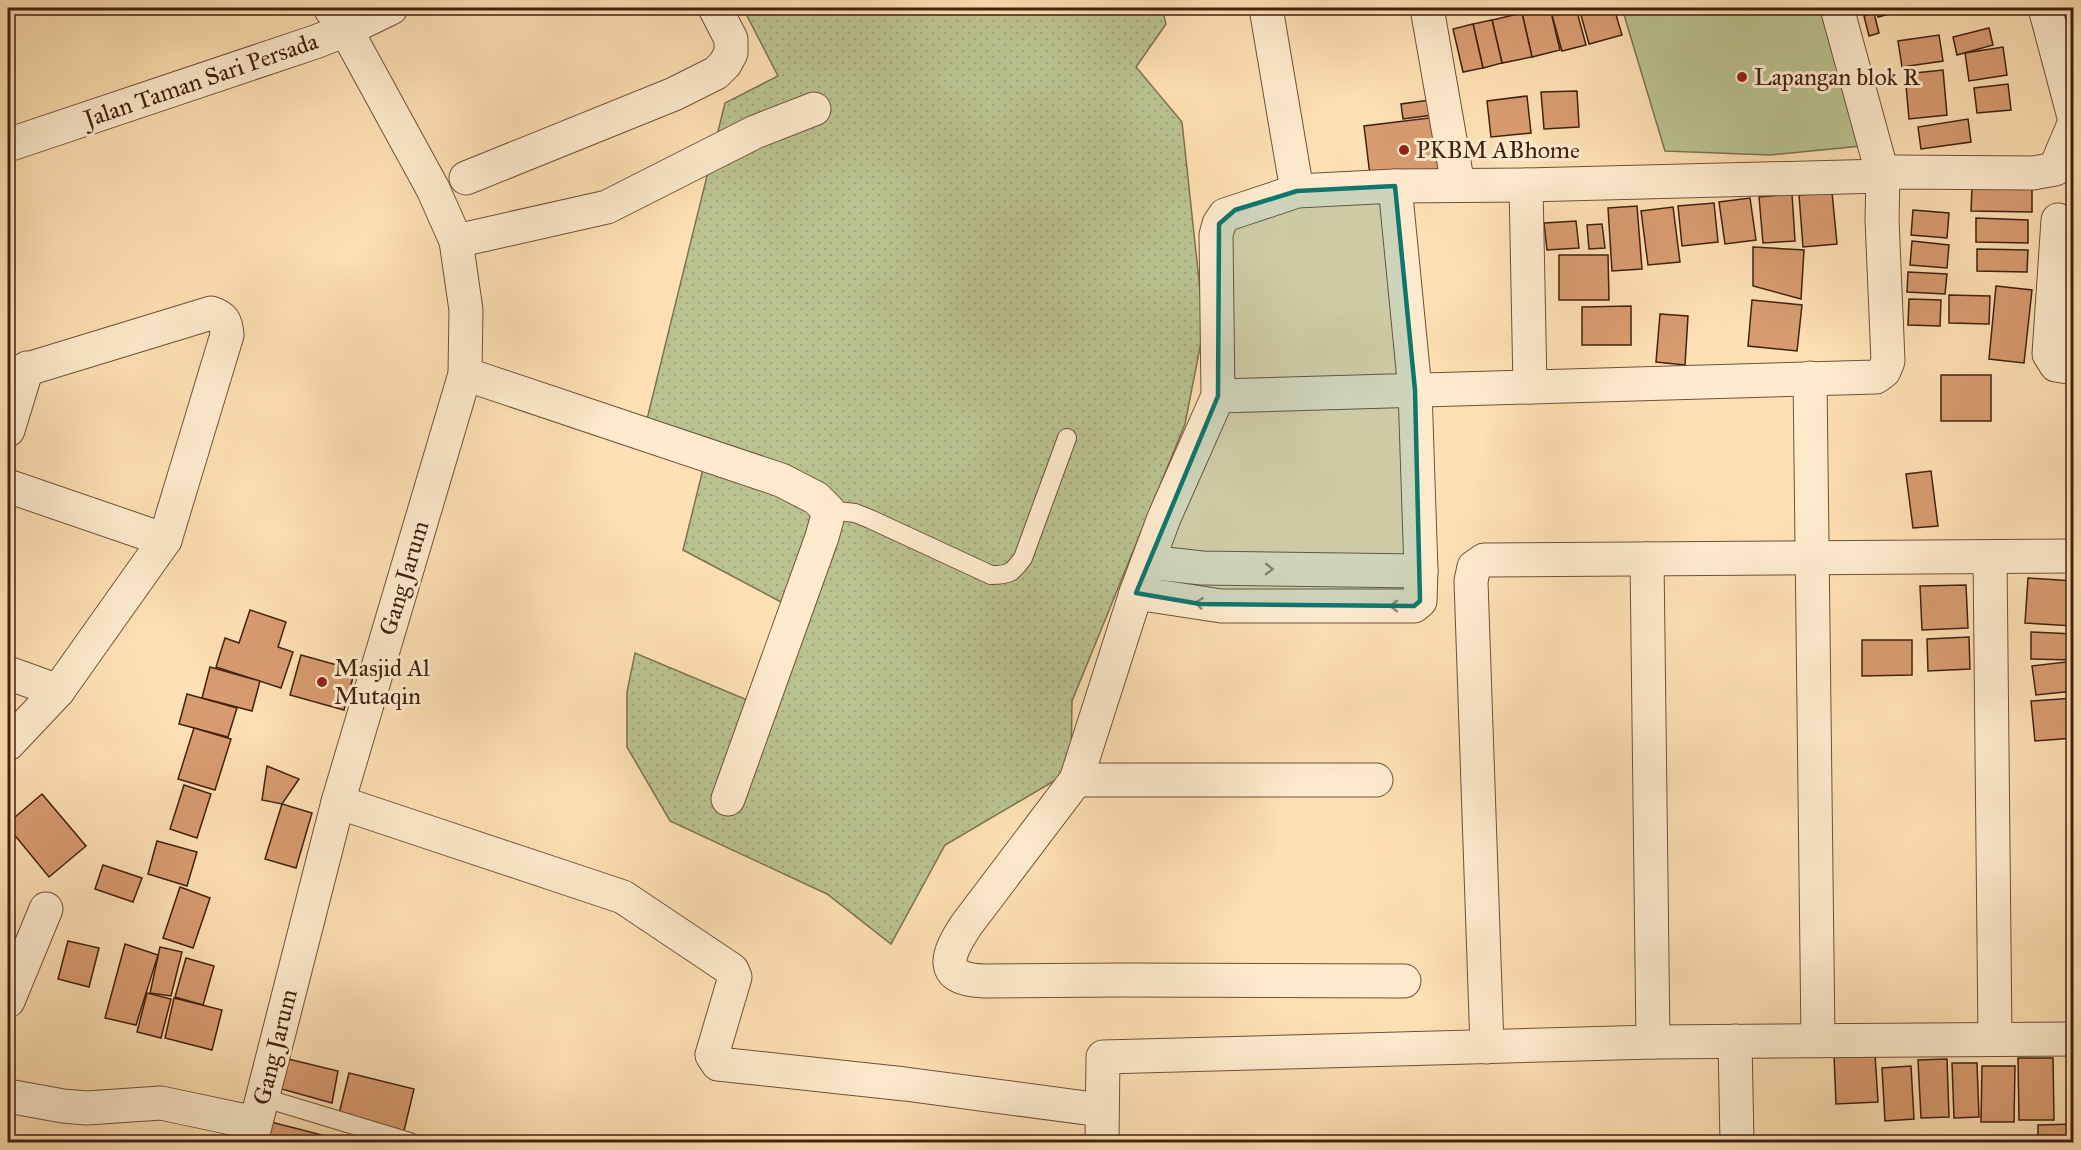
<svg xmlns="http://www.w3.org/2000/svg" width="2081" height="1150" font-family="'IM FELL Great Primer',serif">
<defs>
<pattern id="grass-dots" width="8" height="8" patternUnits="userSpaceOnUse" patternTransform="scale(1.5)"><rect width="8" height="8" fill="#bac390"/><path d="M2 2h.1M6 6h.1" fill="none" stroke="#a1a77b" stroke-width="1.8" stroke-linecap="round"/></pattern>
</defs>
<rect width="100%" height="100%" fill="#fde0b3"/>
<filter id="stains"><feTurbulence type="fractalNoise" baseFrequency=".00333" numOctaves="4"/><feColorMatrix values="0 0 0 0 .2 0 0 0 0 .09 0 0 0 0 .02 0 0 0 .5 -.17"/></filter>
<radialGradient id="worn" r=".72"><stop offset=".6" stop-color="#630" stop-opacity="0"/><stop offset="1" stop-color="#630" stop-opacity=".3"/></radialGradient>
<path fill="url(#grass-dots)" stroke="#7e7250" stroke-width="1.5" d="M 743,8 L 1162,8 L 1166,24 L 1136,67 L 1182,122 L 1204,327 L 1185,424 L 1072,701 L 1071,771 L 945,845 L 891,944 L 827,894 L 670,821 L 627,747 L 627,692 L 635,653 L 759,705 L 783,603 L 683,550 L 708,449 L 647,419 L 725,103 L 778,76 Z"/>
<path fill="#bac390" stroke="#7e7250" stroke-width="1.5" d="M 1622,8 L 1822,8 L 1861,146 L 1770,155 L 1665,151 Z"/>
<g fill="#d89c70" stroke="#42210f" stroke-width="1.5">
<path d="M 1550,8 L 1576,8 L 1586,45 L 1562,51 Z"/>
<path d="M 1550,8 L 1560,50 L 1532,57 L 1522,13 Z"/>
<path d="M 1579,8 L 1614,8 L 1622,35 L 1589,44 Z"/>
<path d="M 1875,8 L 1899,8 L 1900,11 L 1878,17 Z"/>
<path d="M 2074,9 L 2074,52 L 2060,12 Z"/>
<path d="M 1522,13 L 1532,57 L 1502,63 L 1492,20 Z"/>
<path d="M 1874,13 L 1879,33 L 1869,36 L 1864,16 Z"/>
<path d="M 1492,20 L 1502,63 L 1483,68 L 1473,24 Z"/>
<path d="M 1473,24 L 1483,68 L 1463,72 L 1453,29 Z"/>
<path d="M 1989,28 L 1993,45 L 1957,55 L 1953,37 Z"/>
<path d="M 1939,35 L 1943,61 L 1902,67 L 1898,41 Z"/>
<path d="M 2003,47 L 2007,75 L 1969,81 L 1965,53 Z"/>
<path d="M 1943,70 L 1947,115 L 1909,119 L 1905,74 Z"/>
<path d="M 2008,84 L 2011,110 L 1977,113 L 1974,88 Z"/>
<path d="M 1577,91 L 1579,127 L 1544,129 L 1541,92 Z"/>
<path d="M 1527,96 L 1531,133 L 1491,137 L 1487,101 Z"/>
<path d="M 1430,100 L 1433,115 L 1403,119 L 1401,104 Z"/>
<path d="M 1437,117 L 1444,175 L 1371,184 L 1364,126 Z"/>
<path d="M 1968,119 L 1971,142 L 1921,149 L 1918,127 Z"/>
<path d="M 1972,187 L 2032,188 L 2032,212 L 1971,211 Z"/>
<path d="M 1832,192 L 1837,244 L 1803,247 L 1799,195 Z"/>
<path d="M 1792,194 L 1795,241 L 1763,243 L 1759,197 Z"/>
<path d="M 1750,198 L 1756,240 L 1725,244 L 1719,202 Z"/>
<path d="M 1714,203 L 1718,242 L 1682,246 L 1678,206 Z"/>
<path d="M 1637,206 L 1642,269 L 1612,271 L 1608,208 Z"/>
<path d="M 1673,207 L 1680,262 L 1648,265 L 1641,211 Z"/>
<path d="M 1913,210 L 1949,213 L 1947,238 L 1911,235 Z"/>
<path d="M 1976,218 L 2028,220 L 2028,243 L 1976,242 Z"/>
<path d="M 1576,221 L 1579,248 L 1547,250 L 1544,223 Z"/>
<path d="M 1602,224 L 1605,248 L 1589,249 L 1587,225 Z"/>
<path d="M 1912,241 L 1949,245 L 1947,268 L 1910,265 Z"/>
<path d="M 1753,247 L 1804,250 L 1801,299 L 1753,286 Z"/>
<path d="M 1977,249 L 2028,250 L 2027,272 L 1977,271 Z"/>
<path d="M 1559,255 L 1608,255 L 1609,300 L 1559,300 Z"/>
<path d="M 1908,272 L 1947,274 L 1945,294 L 1907,292 Z"/>
<path d="M 1996,286 L 2032,290 L 2024,363 L 1989,359 Z"/>
<path d="M 1949,295 L 1990,296 L 1989,324 L 1949,323 Z"/>
<path d="M 1909,299 L 1941,300 L 1940,326 L 1908,325 Z"/>
<path d="M 1752,300 L 1802,305 L 1797,351 L 1748,346 Z"/>
<path d="M 1631,306 L 1631,345 L 1582,345 L 1582,307 Z"/>
<path d="M 1660,314 L 1688,316 L 1685,365 L 1656,362 Z"/>
<rect x="1941" y="375" width="50" height="46"/>
<path d="M 1931,471 L 1938,526 L 1913,528 L 1906,474 Z"/>
<path d="M 2028,578 L 2074,581 L 2074,626 L 2025,623 Z"/>
<path d="M 1966,585 L 1968,628 L 1922,630 L 1920,586 Z"/>
<path d="M 250,610 L 286,622 L 278,647 L 293,652 L 281,688 L 216,667 L 225,638 L 239,643 Z"/>
<path d="M 2031,632 L 2074,634 L 2074,660 L 2031,659 Z"/>
<path d="M 1969,637 L 1970,669 L 1928,671 L 1927,639 Z"/>
<path d="M 1862,640 L 1912,640 L 1912,675 L 1862,676 Z"/>
<path d="M 301,655 L 355,670 L 344,710 L 290,695 Z"/>
<path d="M 2074,661 L 2074,691 L 2036,695 L 2032,666 Z"/>
<path d="M 210,667 L 260,681 L 252,711 L 202,698 Z"/>
<path d="M 187,694 L 237,708 L 228,737 L 179,724 Z"/>
<path d="M 2074,698 L 2074,738 L 2035,741 L 2031,701 Z"/>
<path d="M 194,728 L 231,739 L 215,790 L 178,779 Z"/>
<path d="M 267,766 L 299,779 L 282,804 L 262,800 Z"/>
<path d="M 184,785 L 211,794 L 197,838 L 170,829 Z"/>
<path d="M 42,794 L 86,846 L 49,877 L 8,827 L 8,823 Z"/>
<path d="M 282,804 L 312,813 L 296,868 L 265,859 Z"/>
<path d="M 157,841 L 197,852 L 187,886 L 148,874 Z"/>
<path d="M 103,865 L 142,878 L 133,902 L 95,889 Z"/>
<path d="M 180,887 L 210,898 L 193,948 L 163,938 Z"/>
<path d="M 68,941 L 99,948 L 89,987 L 58,979 Z"/>
<path d="M 125,944 L 158,955 L 136,1025 L 105,1018 Z"/>
<path d="M 160,947 L 182,952 L 171,996 L 150,993 Z"/>
<path d="M 186,958 L 214,966 L 203,1005 L 175,997 Z"/>
<path d="M 147,993 L 171,999 L 161,1038 L 137,1032 Z"/>
<path d="M 174,998 L 222,1010 L 212,1050 L 165,1038 Z"/>
<path d="M 1875,1054 L 1878,1102 L 1836,1104 L 1834,1055 Z"/>
<path d="M 284,1058 L 338,1071 L 332,1103 L 278,1088 Z"/>
<path d="M 2018,1058 L 2053,1058 L 2054,1120 L 2019,1120 Z"/>
<path d="M 1947,1059 L 1949,1117 L 1921,1118 L 1918,1060 Z"/>
<path d="M 1952,1063 L 1977,1063 L 1979,1117 L 1954,1118 Z"/>
<path d="M 1911,1066 L 1914,1119 L 1885,1121 L 1882,1068 Z"/>
<path d="M 1982,1066 L 2015,1066 L 2014,1122 L 1981,1122 Z"/>
<path d="M 349,1073 L 414,1089 L 403,1135 L 338,1118 Z"/>
<path d="M 271,1122 L 326,1136 L 324,1142 L 266,1142 Z"/>
<path d="M 2074,1124 L 2074,1142 L 2038,1142 L 2038,1125 Z"/>
</g>
<g fill="none" stroke-linecap="round" stroke-linejoin="round">
<g stroke="#715138" stroke-width="20">
<g id="lane">
<path d="M 828,510 L 855,513 L 870,519 L 991,575 C 1010,575 1012,573 1023,558 L 1067,438"/>
<path d="M 261,1097 L 410,1142"/>
</g>
</g>
<g stroke="#715138" stroke-width="35">
<g id="street">
<path d="M 1266,8 L 1297,191"/>
<path d="M 1427,8 L 1458,185"/>
<path d="M 2045,8 L 2074,117"/>
<path d="M 8,145 L 315,42 L 346,30 L 391,8"/>
<path d="M 466,178 L 674,94 L 716,73 L 725,64 L 731,53 L 731,39 L 715,8"/>
<path d="M 1526,185 L 1530,387"/>
<path d="M 2058,220 L 2049,354 L 2056,365 L 2074,368"/>
<path d="M 456,241 L 607,207 L 755,132 L 814,109"/>
<path d="M 465,374 L 781,480 L 816,498 L 828,510 L 827,519 L 822,537 L 728,799"/>
<path d="M 8,375 L 211,313 C 224,317 226,322 227,335 L 165,540 L 58,691 L 8,744"/>
<path d="M 1810,378 L 1818,1040"/>
<path d="M 1218,396 L 1876,377 L 1884,371 L 1888,361 L 1882,219 L 1883,176 L 1837,8"/>
<path d="M 8,430 L 27,368"/>
<path d="M 8,486 L 165,540"/>
<path d="M 1990,557 L 1995,1039"/>
<path d="M 1647,559 L 1653,1042"/>
<path d="M 1148,562 L 1202,568 L 1421,571"/>
<path d="M 1136,593 L 1221,606 L 1414,606 L 1420,601 L 1421,571 L 1415,390 L 1395,186"/>
<path d="M 8,673 L 58,691"/>
<path d="M 1076,780 L 1376,780"/>
<path d="M 338,802 L 623,897 L 732,970 L 735,977 L 712,1055 L 718,1064 L 905,1084 L 1101,1110"/>
<path d="M 1404,981 L 1122,980 L 984,981 C 936,979 947,954 967,924 L 1076,780 L 1136,593 L 1164,518 L 1218,396 L 1216,235 L 1219,224 L 1225,215 L 1297,191 L 1395,186 L 1526,185 L 1883,176 L 1895,172 L 2033,173 L 2055,169 L 2074,124"/>
<path d="M 8,1001 L 46,909"/>
<path d="M 1735,1041 L 1737,1142"/>
<path d="M 1487,1047 L 1471,581 L 1474,567 L 1484,560 L 2074,556"/>
<path d="M 8,1096 L 63,1106 L 87,1108 L 161,1103 L 255,1123"/>
<path d="M 251,1142 L 338,802 L 465,374 L 466,310 L 456,241 L 433,189 L 346,30 L 330,8"/>
<path d="M 1102,1142 L 1103,1057 L 1653,1042 L 2074,1039"/>
</g>
</g>
<use href="#lane" stroke="#feebce" stroke-width="18"/>
<use href="#street" stroke="#feebce" stroke-width="33"/>
</g>
<defs><path id="oneway-chevron" d="M-2-3.5L2.5 0L-2 3.5" fill="none" stroke-width="1.6" stroke-linecap="round" stroke-linejoin="round" transform="scale(1.5)"/></defs>
<g stroke="#a0866e">
<use href="#oneway-chevron" transform="translate(1269 569) rotate(1)"/>
<use href="#oneway-chevron" transform="translate(1199 603) rotate(-172)"/>
<use href="#oneway-chevron" transform="translate(1394 606) rotate(180)"/>
</g>
<path fill="#0f766e" fill-opacity="0.2" stroke="#0f766e" stroke-width="4.5" stroke-linejoin="round" d="M 1395,186 L 1415,390 L 1420,601 L 1414,606 L 1200,604 L 1136,593 L 1218,396 L 1219,224 L 1235,210 L 1297,191 Z"/>
<g fill="#8f2418" stroke="#feebce" stroke-width="2">
<circle cx="1742" cy="77" r="6"/>
<circle cx="1404" cy="150" r="6"/>
<circle cx="322" cy="682" r="6"/>
</g>
<g text-anchor="middle" stroke-width="6" stroke-linejoin="round" paint-order="stroke">
<g font-size="24" fill="#42210f" stroke="#feebce" text-anchor="start">
<text x="1754" y="85">Lapangan blok R</text>
<text x="1416" y="158">PKBM ABhome</text>
<text x="334" y="676">Masjid Al<tspan x="334" dy="28">Mutaqin</tspan></text>
</g>
<g font-size="24" fill="#42210f" stroke="#feebce">
<text transform="translate(201 80) rotate(-19)" y="8">Jalan Taman Sari Persada</text>
<text transform="translate(404 578) rotate(-73)" y="8">Gang Jarum</text>
<text transform="translate(275 1047) rotate(-76)" y="8">Gang Jarum</text>
</g>
</g>
<rect width="2081" height="1150" fill="none" stroke="#fde0b3" stroke-width="30"/>
<rect x="9" y="9" width="2063" height="1132" fill="none" stroke="#42210f" stroke-width="3"/>
<rect x="15" y="15" width="2051" height="1120" fill="none" stroke="#42210f" stroke-width="1.5"/>
<rect width="100%" height="100%" filter="url(#stains)"/>
<rect width="100%" height="100%" fill="url(#worn)"/>
</svg>
